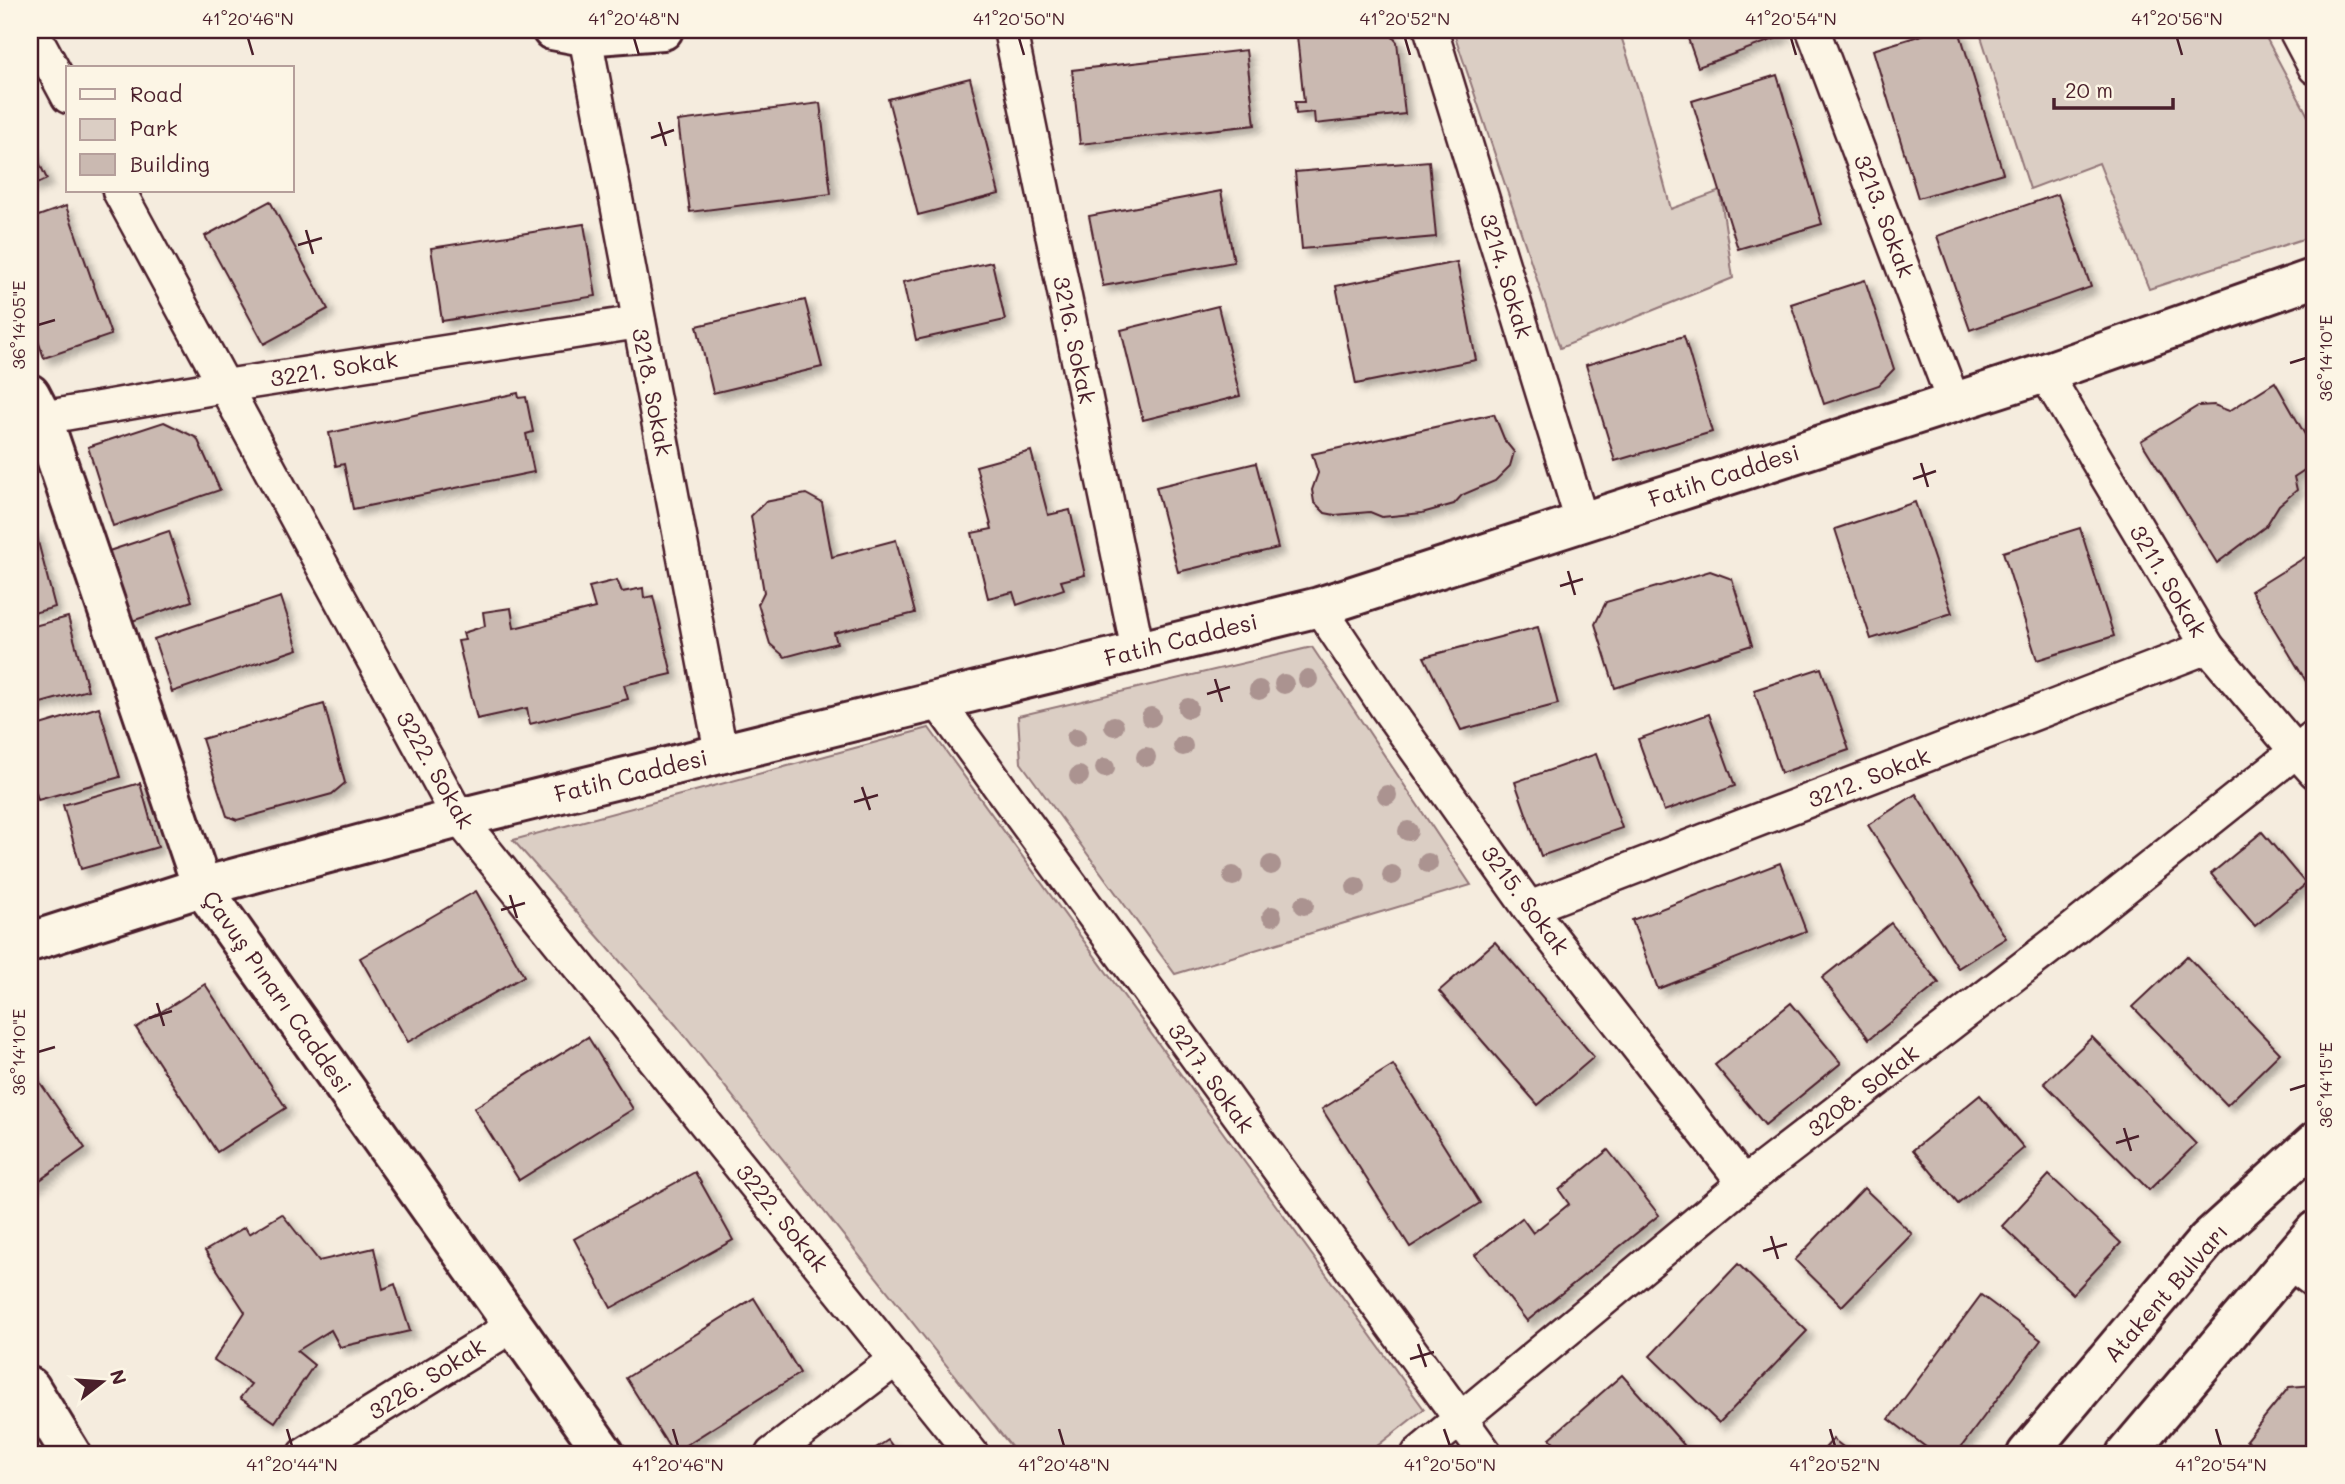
<svg xmlns="http://www.w3.org/2000/svg" width="2345" height="1484" font-family="Mali,sans-serif">
<defs>
<filter id="shadow"><feDropShadow dx="6" dy="6" stdDeviation="3.5" flood-color="#0004"/></filter>
</defs>
<rect width="100%" height="100%" fill="#f5ecde"/>
<filter id="ink" filterUnits="userSpaceOnUse"><feTurbulence type="fractalNoise" baseFrequency=".0143" numOctaves="2"/><feDisplacementMap in="SourceGraphic" scale="14" xChannelSelector="R" yChannelSelector="G"/><feConvolveMatrix kernelMatrix="1 2 1 2 8 2 1 2 1" color-interpolation-filters="sRGB"/></filter>
<g filter="url(#ink)">
<g fill="#dbcec4" stroke="#927678" stroke-width="2">
<path d="M 1453,30 L 1619,30 L 1642,101 L 1671,209 L 1720,191 L 1733,278 L 1560,348 Z"/>
<path d="M 1979,30 L 2262,30 L 2315,129 L 2315,235 L 2149,289 L 2099,163 L 2030,189 Z"/>
<path d="M 1312,647 L 1471,885 L 1175,974 L 1021,763 L 1018,716 Z"/>
<path d="M 929,728 L 1424,1409 L 1367,1454 L 1017,1454 L 676,1025 L 513,840 Z"/>
</g>
<g fill="#cab9b1" stroke="#4a1f2b" stroke-width="2" filter="url(#shadow)">
<path d="M 1356,30 L 1387,30 L 1397,42 L 1405,114 L 1315,124 L 1314,112 L 1296,114 L 1295,102 L 1304,102 L 1297,36 Z"/>
<path d="M 1685,30 L 1781,30 L 1783,36 L 1698,67 Z"/>
<path d="M 1938,30 L 1959,30 L 2003,173 L 1918,198 L 1873,50 Z"/>
<path d="M 1246,50 L 1255,125 L 1080,144 L 1072,70 Z"/>
<path d="M 1777,75 L 1822,224 L 1738,249 L 1692,101 Z"/>
<path d="M 970,78 L 999,194 L 918,215 L 888,99 Z"/>
<path d="M 820,103 L 831,194 L 690,212 L 678,121 Z"/>
<path d="M 30,144 L 47,179 L 30,187 Z"/>
<path d="M 1429,161 L 1436,237 L 1302,249 L 1295,172 Z"/>
<path d="M 1221,191 L 1234,262 L 1103,286 L 1089,216 Z"/>
<path d="M 2058,194 L 2091,287 L 1970,330 L 1937,236 Z"/>
<path d="M 270,201 L 328,309 L 264,344 L 205,236 Z"/>
<path d="M 66,206 L 111,335 L 44,358 L 30,317 L 30,219 Z"/>
<path d="M 584,224 L 596,296 L 442,321 L 431,248 Z"/>
<path d="M 992,262 L 1005,320 L 916,340 L 903,282 Z"/>
<path d="M 1457,262 L 1476,360 L 1356,384 L 1336,286 Z"/>
<path d="M 1865,280 L 1894,369 L 1879,385 L 1824,404 L 1791,304 Z"/>
<path d="M 805,300 L 822,367 L 713,393 L 697,326 Z"/>
<path d="M 1218,306 L 1240,396 L 1143,420 L 1121,330 Z"/>
<path d="M 1684,336 L 1712,432 L 1615,461 L 1586,365 Z"/>
<path d="M 2275,382 L 2315,452 L 2315,463 L 2294,477 L 2297,490 L 2279,505 L 2266,526 L 2217,563 L 2141,441 L 2198,406 L 2214,405 L 2229,411 Z"/>
<path d="M 518,393 L 519,398 L 526,397 L 533,432 L 526,434 L 534,472 L 353,509 L 344,464 L 336,466 L 329,433 Z"/>
<path d="M 1494,414 L 1505,441 L 1514,452 L 1510,466 L 1495,481 L 1462,495 L 1454,504 L 1422,513 L 1382,517 L 1370,512 L 1335,515 L 1325,513 L 1314,502 L 1312,490 L 1318,473 L 1312,454 Z"/>
<path d="M 164,422 L 197,438 L 220,490 L 113,526 L 88,447 Z"/>
<path d="M 1031,451 L 1048,515 L 1070,510 L 1085,575 L 1061,581 L 1064,589 L 1017,605 L 1013,592 L 988,598 L 972,533 L 992,529 L 976,466 Z"/>
<path d="M 1256,463 L 1278,548 L 1178,572 L 1156,487 Z"/>
<path d="M 806,494 L 822,503 L 832,557 L 896,540 L 915,613 L 834,633 L 837,643 L 785,657 L 770,644 L 758,604 L 764,592 L 751,516 L 765,502 Z"/>
<path d="M 1915,502 L 1952,613 L 1871,639 L 1835,529 Z"/>
<path d="M 2080,528 L 2114,636 L 2037,660 L 2003,552 Z"/>
<path d="M 35,530 L 55,607 L 30,614 L 30,531 Z"/>
<path d="M 169,531 L 192,601 L 132,621 L 109,551 Z"/>
<path d="M 2315,551 L 2315,675 L 2306,681 L 2251,591 Z"/>
<path d="M 1710,571 L 1732,579 L 1752,645 L 1615,688 L 1595,624 L 1606,602 Z"/>
<path d="M 617,580 L 622,592 L 643,588 L 644,598 L 653,596 L 672,674 L 624,685 L 628,699 L 530,724 L 527,708 L 477,719 L 458,641 L 465,640 L 463,633 L 485,626 L 483,612 L 511,608 L 514,628 L 595,608 L 589,587 Z"/>
<path d="M 281,597 L 298,649 L 172,692 L 154,639 Z"/>
<path d="M 68,617 L 88,690 L 30,706 L 30,627 Z"/>
<path d="M 1538,627 L 1558,704 L 1461,730 L 1424,657 Z"/>
<path d="M 1821,668 L 1849,750 L 1781,773 L 1754,690 Z"/>
<path d="M 324,704 L 345,783 L 332,794 L 237,820 L 227,816 L 202,739 Z"/>
<path d="M 99,707 L 120,777 L 38,800 L 30,772 L 30,728 Z"/>
<path d="M 1709,714 L 1735,786 L 1664,811 L 1638,739 Z"/>
<path d="M 1596,754 L 1622,828 L 1541,856 L 1515,782 Z"/>
<path d="M 140,783 L 158,847 L 81,869 L 63,805 Z"/>
<path d="M 1916,794 L 2006,938 L 1958,968 L 1868,825 Z"/>
<path d="M 2262,832 L 2306,884 L 2255,926 L 2211,874 Z"/>
<path d="M 1780,863 L 1806,931 L 1658,989 L 1632,920 Z"/>
<path d="M 476,891 L 524,976 L 408,1042 L 360,958 Z"/>
<path d="M 1891,923 L 1939,983 L 1869,1039 L 1822,978 Z"/>
<path d="M 1495,942 L 1594,1057 L 1538,1105 L 1439,991 Z"/>
<path d="M 2187,956 L 2280,1053 L 2227,1105 L 2133,1007 Z"/>
<path d="M 205,984 L 286,1108 L 217,1152 L 136,1028 Z"/>
<path d="M 1791,1003 L 1841,1063 L 1765,1125 L 1715,1065 Z"/>
<path d="M 588,1037 L 633,1109 L 519,1180 L 474,1108 Z"/>
<path d="M 2092,1037 L 2196,1144 L 2149,1190 L 2044,1083 Z"/>
<path d="M 1393,1065 L 1480,1203 L 1410,1247 L 1322,1109 Z"/>
<path d="M 30,1068 L 85,1148 L 30,1187 Z"/>
<path d="M 1980,1095 L 2024,1148 L 1958,1204 L 1913,1150 Z"/>
<path d="M 1608,1150 L 1659,1215 L 1527,1321 L 1475,1255 L 1522,1218 L 1533,1233 L 1569,1204 L 1559,1190 Z"/>
<path d="M 695,1172 L 733,1240 L 611,1308 L 574,1239 Z"/>
<path d="M 2049,1175 L 2121,1243 L 2073,1294 L 2002,1226 Z"/>
<path d="M 1864,1188 L 1912,1234 L 1842,1306 L 1795,1260 Z"/>
<path d="M 282,1214 L 319,1261 L 374,1248 L 383,1289 L 395,1284 L 410,1331 L 340,1347 L 331,1330 L 297,1351 L 314,1365 L 275,1422 L 240,1398 L 251,1384 L 214,1360 L 245,1312 L 205,1251 L 245,1227 L 249,1234 Z"/>
<path d="M 1738,1264 L 1807,1331 L 1719,1423 L 1650,1356 Z"/>
<path d="M 1981,1295 L 2041,1340 L 1956,1454 L 1935,1454 L 1889,1419 Z"/>
<path d="M 754,1298 L 800,1373 L 673,1453 L 626,1378 Z"/>
<path d="M 1622,1375 L 1684,1445 L 1674,1454 L 1564,1454 L 1550,1438 Z"/>
<path d="M 2315,1385 L 2315,1454 L 2258,1454 L 2246,1440 L 2289,1387 Z"/>
<path d="M 1833,1439 L 1852,1454 L 1820,1454 Z"/>
<path d="M 888,1440 L 898,1454 L 867,1454 Z"/>
</g>
<g fill="none" stroke-linecap="round" stroke-linejoin="round">
<g stroke="#4a1f2b" stroke-width="37">
<g id="minor">
<path d="M 32,30 L 68,97"/>
<path d="M 584,30 L 721,753"/>
<path d="M 1010,30 L 1138,651"/>
<path d="M 1431,30 L 1582,522"/>
<path d="M 1813,30 L 1954,403"/>
<path d="M 2295,30 L 2315,68"/>
<path d="M 119,191 L 459,818 L 972,1454"/>
<path d="M 2045,373 L 2208,647 L 2296,751 L 2315,772"/>
<path d="M 30,420 L 225,386 L 639,322"/>
<path d="M 1319,607 L 1386,707 L 1529,908 L 1744,1183"/>
<path d="M 937,701 L 1486,1454"/>
<path d="M 1529,908 L 2208,647"/>
<path d="M 2290,1263 L 2315,1282"/>
<path d="M 305,1454 L 514,1325"/>
<path d="M 772,1454 L 896,1359"/>
<path d="M 1418,1454 L 1744,1183 L 2063,937 L 2315,736"/>
</g>
</g>
<g stroke="#4a1f2b" stroke-width="44">
<g id="tertiary">
<path d="M 552,30 L 584,36 L 663,30"/>
<path d="M 30,394 L 42,417 L 202,887 L 605,1454"/>
<path d="M 30,942 L 202,887 L 459,818 L 1319,607 L 2045,373 L 2315,278"/>
<path d="M 30,1387 L 71,1454"/>
</g>
</g>
<g stroke="#4a1f2b" stroke-width="44">
<g id="secondary">
<path d="M 2027,1454 L 2207,1240 L 2315,1142"/>
<path d="M 2126,1454 L 2315,1231"/>
</g>
</g>
<use href="#minor" stroke="#fcf5e5" stroke-width="32"/>
<use href="#tertiary" stroke="#fcf5e5" stroke-width="38"/>
<use href="#secondary" stroke="#fcf5e5" stroke-width="38"/>
</g>
<g fill="#ab9390">
<circle cx="1308" cy="679" r="10"/>
<circle cx="1284" cy="684" r="10"/>
<circle cx="1259" cy="690" r="10"/>
<circle cx="1188" cy="708" r="10"/>
<circle cx="1151" cy="717" r="10"/>
<circle cx="1114" cy="726" r="10"/>
<circle cx="1076" cy="738" r="10"/>
<circle cx="1183" cy="746" r="10"/>
<circle cx="1146" cy="757" r="10"/>
<circle cx="1105" cy="768" r="10"/>
<circle cx="1079" cy="776" r="10"/>
<circle cx="1387" cy="795" r="10"/>
<circle cx="1408" cy="831" r="10"/>
<circle cx="1428" cy="863" r="10"/>
<circle cx="1271" cy="865" r="10"/>
<circle cx="1392" cy="875" r="10"/>
<circle cx="1233" cy="876" r="10"/>
<circle cx="1356" cy="887" r="10"/>
<circle cx="1304" cy="905" r="10"/>
<circle cx="1272" cy="916" r="10"/>
</g>
</g>
<path fill="none" stroke="#4a1f2b" stroke-width="2.5" d="M 248,38 L 253,55M 634,38 L 639,55M 1019,38 L 1024,55M 1405,38 L 1410,55M 1791,38 L 1796,55M 2177,38 L 2182,55M 659,122 L 666,146M 651,138 L 674,130M 306,230 L 313,254M 298,245 L 322,238M 38,325 L 55,320M 2290,363 L 2306,358M 1921,463 L 1928,487M 1913,479 L 1936,471M 1568,571 L 1575,595M 1560,586 L 1583,579M 1215,679 L 1222,702M 1207,694 L 1230,687M 862,787 L 870,810M 854,802 L 878,795M 510,895 L 517,918M 501,910 L 525,903M 157,1003 L 164,1026M 149,1018 L 172,1011M 38,1052 L 55,1047M 2290,1090 L 2306,1085M 2124,1128 L 2131,1151M 2116,1143 L 2139,1136M 1771,1236 L 1778,1259M 1763,1251 L 1787,1244M 1418,1344 L 1426,1367M 1410,1359 L 1434,1352M 287,1429 L 292,1446M 673,1429 L 678,1446M 1059,1429 L 1064,1446M 1444,1429 L 1450,1446M 1830,1429 L 1835,1446M 2216,1429 L 2221,1446"/>
<g text-anchor="middle" stroke-width="5" stroke-linejoin="round" paint-order="stroke">
<g font-size="23" fill="#4a1f2b" stroke="#fcf5e5">
<text transform="translate(1884 216) rotate(69)" y="8">3213. Sokak</text>
<text transform="translate(1506 276) rotate(73)" y="8">3214. Sokak</text>
<text transform="translate(1074 340) rotate(78)" y="8">3216. Sokak</text>
<text transform="translate(334 369) rotate(-9)" y="8">3221. Sokak</text>
<text transform="translate(652 392) rotate(79)" y="8">3218. Sokak</text>
<text transform="translate(1724 476) rotate(-18)" y="8">Fatih Caddesi</text>
<text transform="translate(2168 581) rotate(59)" y="8">3211. Sokak</text>
<text transform="translate(1181 640) rotate(-14)" y="8">Fatih Caddesi</text>
<text transform="translate(435 770) rotate(60)" y="8">3222. Sokak</text>
<text transform="translate(631 776) rotate(-14)" y="8">Fatih Caddesi</text>
<text transform="translate(1869 778) rotate(-21)" y="8">3212. Sokak</text>
<text transform="translate(1525 900) rotate(53)" y="8">3215. Sokak</text>
<text transform="translate(277 992) rotate(55)" y="8">Çavuş Pınarı Caddesi</text>
<text transform="translate(1211 1078) rotate(54)" y="8">3217. Sokak</text>
<text transform="translate(1863 1091) rotate(-38)" y="8">3208. Sokak</text>
<text transform="translate(782 1218) rotate(51)" y="8">3222. Sokak</text>
<text transform="translate(2166 1293) rotate(-49)" y="8">Atakent Bulvarı</text>
<text transform="translate(427 1379) rotate(-32)" y="8">3226. Sokak</text>
</g>
</g>
<rect width="2345" height="1484" fill="none" stroke="#fcf5e5" stroke-width="77"/>
<rect x="66" y="66" width="228" height="126" fill="#fcf5e5" stroke="#b59f9b" stroke-width="2"/>
<rect x="80" y="89" width="35" height="10" fill="#fcf5e5" stroke="#b59f9b" stroke-width="2"/>
<text x="130" y="102" font-size="21" fill="#4a1f2b">Road</text>
<rect x="80" y="119" width="35" height="21" fill="#dbcec4" stroke="#b59f9b" stroke-width="2"/>
<text x="130" y="136" font-size="21" fill="#4a1f2b">Park</text>
<rect x="80" y="154" width="35" height="21" fill="#cab9b1" stroke="#b59f9b" stroke-width="2"/>
<text x="130" y="172" font-size="21" fill="#4a1f2b">Building</text>
<g transform="translate(102 1382) rotate(73)" stroke="#fcf5e5" stroke-width="5" paint-order="stroke">
<path d="M0-5L12 26L0 18L-12 26Z" fill="#4a1f2b"/>
<text y="-10" font-size="19" font-weight="bold" text-anchor="middle" fill="#4a1f2b">N</text>
</g>
<path d="M2054 98v10h119v-10" fill="none" stroke="#4a1f2b" stroke-width="3.5"/>
<text x="2065" y="98" font-size="21" fill="#4a1f2b" stroke="#fcf5e5" stroke-width="5" paint-order="stroke">20 m</text>
<rect x="38" y="38" width="2268" height="1408" fill="none" stroke="#4a1f2b" stroke-width="2.5"/>
<g font-size="18" text-anchor="middle" fill="#4a1f2b">
<text x="248" y="25">41°20'46"N</text>
<text x="634" y="25">41°20'48"N</text>
<text x="1019" y="25">41°20'50"N</text>
<text x="1405" y="25">41°20'52"N</text>
<text x="1791" y="25">41°20'54"N</text>
<text x="2177" y="25">41°20'56"N</text>
<text transform="translate(19 325) rotate(-90)" y="6">36°14'05"E</text>
<text transform="translate(2326 358) rotate(-90)" y="6">36°14'10"E</text>
<text transform="translate(19 1052) rotate(-90)" y="6">36°14'10"E</text>
<text transform="translate(2326 1085) rotate(-90)" y="6">36°14'15"E</text>
<text x="292" y="1471">41°20'44"N</text>
<text x="678" y="1471">41°20'46"N</text>
<text x="1064" y="1471">41°20'48"N</text>
<text x="1450" y="1471">41°20'50"N</text>
<text x="1835" y="1471">41°20'52"N</text>
<text x="2221" y="1471">41°20'54"N</text>
</g>
</svg>
